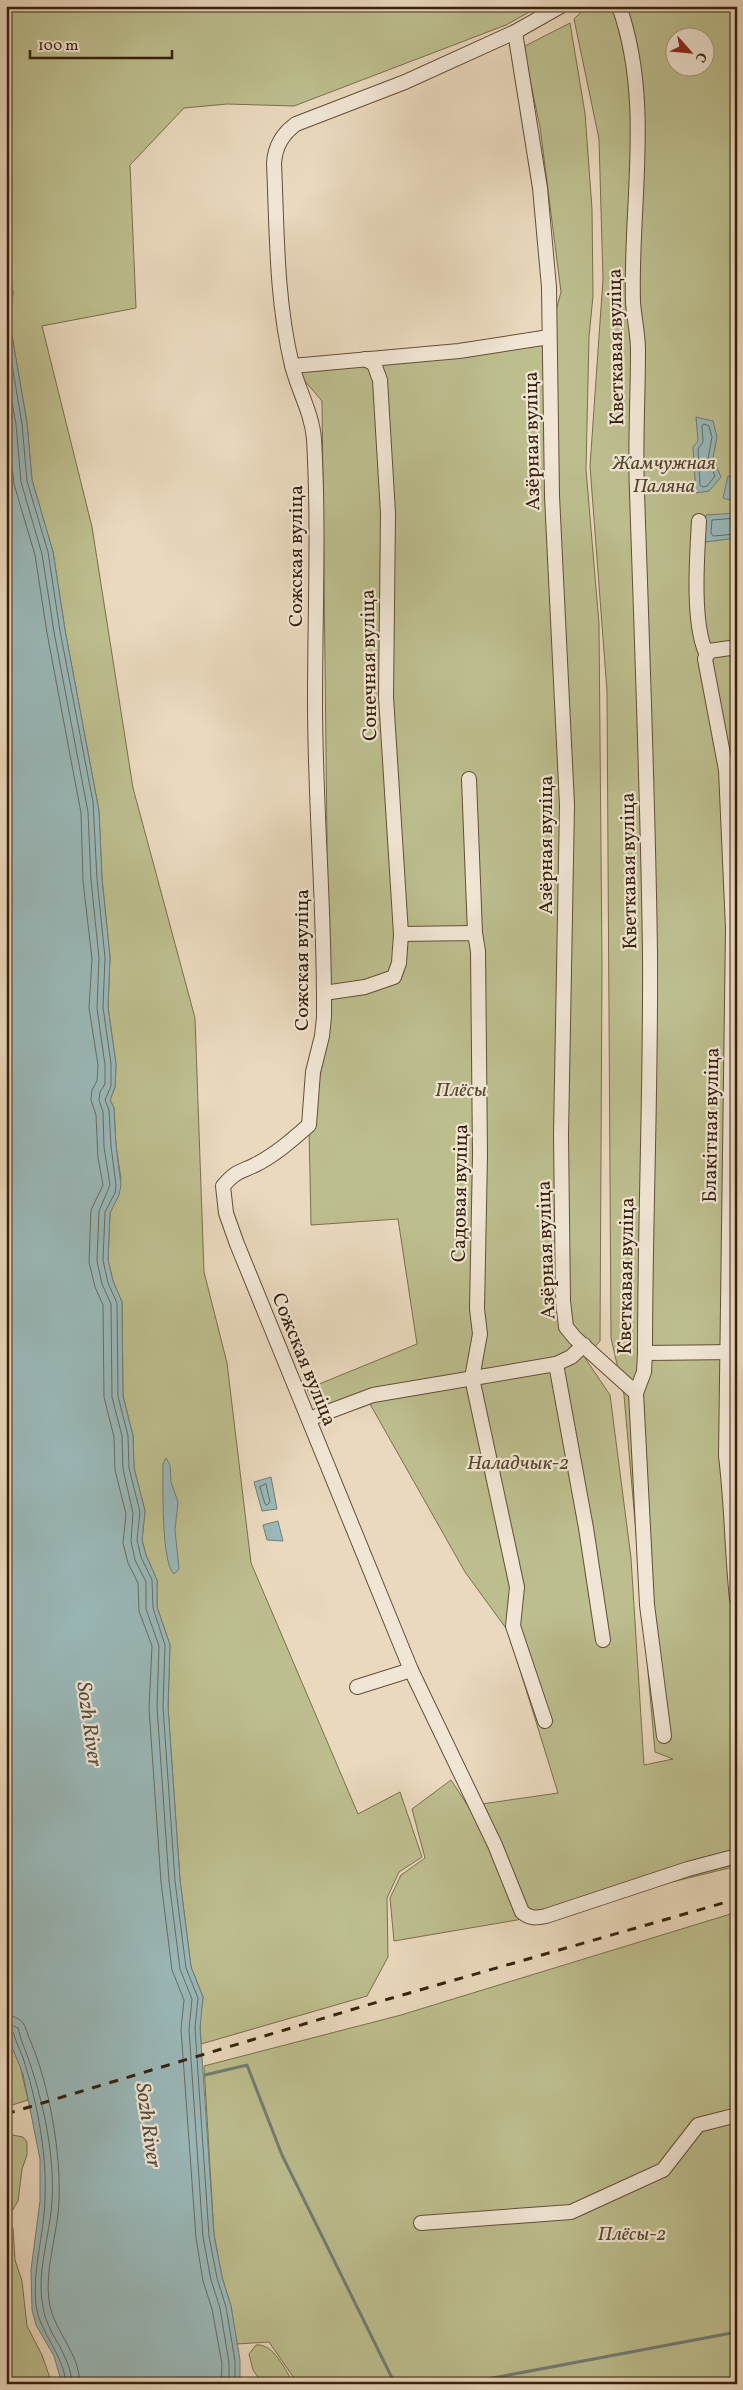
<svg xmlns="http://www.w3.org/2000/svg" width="743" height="2390" font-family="Vollkorn,serif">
<rect width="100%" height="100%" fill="#ead9be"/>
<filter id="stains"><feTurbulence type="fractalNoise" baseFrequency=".004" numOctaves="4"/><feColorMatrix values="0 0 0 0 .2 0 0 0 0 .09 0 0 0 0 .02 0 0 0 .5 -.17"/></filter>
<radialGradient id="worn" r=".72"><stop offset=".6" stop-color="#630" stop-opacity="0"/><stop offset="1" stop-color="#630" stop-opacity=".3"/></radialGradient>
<g fill="#bdbe8e" stroke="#7a6f4c" fill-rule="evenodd">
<path d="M 12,6 L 369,6 L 373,9 L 411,9 L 416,6 L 540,6 L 506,25 L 294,106 L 227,104 L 184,108 L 130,165 L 136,308 L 42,326 L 92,527 L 133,788 L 195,1018 L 204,1272 L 227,1363 L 251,1563 L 358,1814 L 400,1792 L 422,1857 L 399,1872 L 387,1898 L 388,1957 L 367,1996 L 201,2044 L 200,2022 L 203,1997 L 191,1967 L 180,1880 L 168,1707 L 170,1645 L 157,1607 L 157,1580 L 146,1555 L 142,1540 L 145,1511 L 134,1468 L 133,1436 L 123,1396 L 122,1302 L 113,1281 L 108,1260 L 110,1213 L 121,1179 L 116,1146 L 114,1108 L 110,1100 L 115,1087 L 116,1065 L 108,1007 L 110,957 L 102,879 L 99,811 L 65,630 L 53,552 L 32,480 L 27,423 L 10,324 L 13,292 L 11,282 L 6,271 L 6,38 Z"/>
<path d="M 587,6 L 737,6 L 737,1866 L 517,1920 L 394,1941 L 390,1898 L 401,1875 L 425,1858 L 412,1809 L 451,1780 L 468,1806 L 558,1793 L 508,1631 L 465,1572 L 370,1404 L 322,1421 L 307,1389 L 417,1344 L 398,1219 L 311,1225 L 309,1125 L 327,1044 L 324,993 L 327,839 L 322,401 L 292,366 L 549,337 L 561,292 L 540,127 L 523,47 L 570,23 L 585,113 L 592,209 L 593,296 L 589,337 L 586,469 L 599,624 L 602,964 L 600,1341 L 585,1358 L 610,1395 L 631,1558 L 644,1765 L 673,1759 L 655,1752 L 624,1395 L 611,1338 L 607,691 L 590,466 L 603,279 L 599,139 L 574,19 ZM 676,38 L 706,38 L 706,68 L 676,68 Z"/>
<path d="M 737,1912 L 737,2384 L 298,2384 L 269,2342 L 236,2344 L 231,2306 L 222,2277 L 214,2235 L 204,2066 L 401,2015 Z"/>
<path d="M 6,2022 L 12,2046 L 20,2065 L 28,2100 L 6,2107 Z"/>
<path d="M 12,2135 L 23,2137 L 27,2142 L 27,2155 L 22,2169 L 18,2201 L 12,2211 L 7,2212 L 6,2138 Z"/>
<path d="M 6,2223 L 13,2228 L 15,2260 L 22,2281 L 27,2326 L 42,2355 L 52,2384 L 6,2384 Z"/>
<path d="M 256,2345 C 274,2343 285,2370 294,2384 L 263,2384 L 253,2370 L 249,2354 Z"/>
</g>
<g fill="#9ab9ba" stroke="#727c74">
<path d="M 6,271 L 11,282 L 13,292 L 10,324 L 27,423 L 32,480 L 53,552 L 65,630 L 99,811 L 102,879 L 110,957 L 108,1007 L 116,1064 L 115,1087 L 110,1100 L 114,1108 L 116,1146 L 121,1185 L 119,1195 L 110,1213 L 108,1260 L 113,1281 L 122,1302 L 123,1396 L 133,1436 L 134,1468 L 145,1511 L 142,1540 L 146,1555 L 157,1580 L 157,1607 L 170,1645 L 168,1707 L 180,1880 L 191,1967 L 203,1997 L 200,2028 L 214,2235 L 222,2277 L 231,2306 L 240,2360 L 240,2384 L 62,2384 L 54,2356 L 36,2325 L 32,2310 L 31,2270 L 40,2201 L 40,2159 L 23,2074 L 12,2047 L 6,2022 Z"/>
<path d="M 696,417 L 713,421 L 717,437 L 713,458 L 721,477 L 709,491 L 696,493 L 693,447 L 698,441 Z"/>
<path d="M 728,476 L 737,477 L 737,502 L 723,498 Z"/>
<path d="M 737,513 L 737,538 L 705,542 L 706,515 Z"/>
<path d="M 166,1458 L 170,1465 L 171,1482 L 178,1502 L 175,1530 L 179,1569 L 174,1574 C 161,1563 163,1484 163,1464 Z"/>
<path d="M 271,1477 L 277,1509 L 262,1511 L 254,1482 Z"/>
<path d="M 278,1521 L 283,1541 L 267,1540 L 263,1525 Z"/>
</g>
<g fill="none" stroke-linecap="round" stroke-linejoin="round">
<g stroke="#686c62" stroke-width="1">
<path d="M 6,329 L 22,424 L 27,481 L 48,552 L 60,631 L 93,802 L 97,879 L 105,958 L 103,1007 L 111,1064 L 111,1086 L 105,1100 L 109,1110 L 111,1146 L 116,1185 L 115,1193 L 105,1212 L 103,1260 L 108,1283 L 117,1303 L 118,1396 L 128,1436 L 129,1468 L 140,1512 L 137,1540 L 141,1557 L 152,1580 L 153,1608 L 165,1645 L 163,1707 L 175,1881 L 186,1968 L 198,1998 L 195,2028 L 209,2236 L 217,2278 L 226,2307 L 235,2361 L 235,2384"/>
<path d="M 6,371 L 16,424 L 21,482 L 42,554 L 54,632 L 88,812 L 91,880 L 99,958 L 97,1008 L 105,1065 L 105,1084 L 100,1092 L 99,1100 L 103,1112 L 104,1147 L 110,1185 L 99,1211 L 97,1261 L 102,1284 L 111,1304 L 112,1397 L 122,1436 L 123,1469 L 133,1513 L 131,1541 L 135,1560 L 146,1582 L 146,1609 L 159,1646 L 157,1707 L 169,1881 L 180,1969 L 192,1999 L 189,2029 L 203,2237 L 211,2280 L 220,2308 L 229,2363 L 229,2384"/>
<path d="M 6,412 L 14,484 L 35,555 L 47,633 L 81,813 L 83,881 L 92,959 L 89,1008 L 98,1065 L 97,1081 L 92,1090 L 91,1100 L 96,1115 L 98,1158 L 103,1185 L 91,1210 L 89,1262 L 95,1287 L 103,1305 L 104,1397 L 114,1437 L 115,1470 L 126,1514 L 123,1543 L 128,1563 L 138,1583 L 139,1611 L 152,1646 L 149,1708 L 161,1882 L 172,1970 L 184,2000 L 181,2029 L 196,2238 L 203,2281 L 212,2309 L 222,2364 L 221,2384"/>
<path d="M 704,424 L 709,426 L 712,437 L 708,459 L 715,476 L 707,486 L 703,487 L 700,485 L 698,449 L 703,442 L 702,427 Z"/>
<path d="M 737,518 L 712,520 L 711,533 L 713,536 L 737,534"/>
<path d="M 266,1484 L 270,1502 L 267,1505 L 265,1504 L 260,1487 Z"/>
<path d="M 6,2015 C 13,2016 19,2018 23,2023 C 27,2028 27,2035 30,2040 C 49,2084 61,2152 59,2200 C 58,2235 43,2272 50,2306 C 56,2334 79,2352 80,2384"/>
<path d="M 6,2023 L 18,2028 C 20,2033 20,2038 22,2042 C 41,2089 55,2151 52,2201 C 50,2236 36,2272 43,2307 C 47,2335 71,2354 72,2384"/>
<path d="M 6,2029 L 13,2032 C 16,2043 22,2053 25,2064 C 38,2107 47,2155 45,2200 C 44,2235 32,2270 36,2306 C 40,2334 64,2354 66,2384"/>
</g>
<g stroke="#727c74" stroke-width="3">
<path d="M 205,2075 L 247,2065 L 282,2155 L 395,2384"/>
<path d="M 461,2384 L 737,2332"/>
</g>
<g stroke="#644e38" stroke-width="16">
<g id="minor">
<path d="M 561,6 L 515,32 L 405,82 L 296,124 C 282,134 275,147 274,163 C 277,230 276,300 292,365 C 298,390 312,413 314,439 C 319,527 315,614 315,702 C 315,807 325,912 324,1017 L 322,1036 L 313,1072 L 309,1125 C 292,1140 275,1155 255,1165 C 238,1173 236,1171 223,1186 L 226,1213 L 237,1244 L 411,1670 L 495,1845 L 522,1912 C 530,1919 536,1918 546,1916 L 688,1869 L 737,1856"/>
<path d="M 619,6 C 653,102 630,203 633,302 C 634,318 638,334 638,350 C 638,397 635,445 637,492 C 642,646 648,799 650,953 C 651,1087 645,1220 645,1353 L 644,1372 L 636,1393 L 647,1605 L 664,1736"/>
<path d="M 515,32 L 540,188 L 549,287 L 552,496 L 567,805 L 561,1135 L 563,1301 L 566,1327 L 575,1338 L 636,1393"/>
<path d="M 292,366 L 459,351 L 549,337"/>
<path d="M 699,521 C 697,557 692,622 706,653"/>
<path d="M 737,647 L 709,651 L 705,659 L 726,770 L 733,928 L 726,1456 C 732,1504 732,1552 737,1599"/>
<path d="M 469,779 L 475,933"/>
<path d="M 401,934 L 475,933 L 478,951 L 480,1155 L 477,1309 L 480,1334 L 472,1378 L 517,1587 L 513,1626 L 545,1721"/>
<path d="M 324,993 L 365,987 L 394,977 L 399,963 L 401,934 L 386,697 L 388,513 L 380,380 L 374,364 L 365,359"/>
<path d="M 645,1353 L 736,1352"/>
<path d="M 556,1364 L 586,1528 L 603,1640"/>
<path d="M 309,1419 L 373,1395 L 556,1364 L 571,1357 L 584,1345"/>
<path d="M 357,1687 L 411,1670"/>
<path d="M 421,2223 L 571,2212 L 663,2170 L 698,2125 L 737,2115"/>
</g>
</g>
<use href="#minor" stroke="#f1e6d5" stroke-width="14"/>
<path stroke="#37200b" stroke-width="3" stroke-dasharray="9 9" stroke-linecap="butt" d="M 6,2114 L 364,2006 L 737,1899"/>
</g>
<g text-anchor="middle" stroke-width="4.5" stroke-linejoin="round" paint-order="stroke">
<g font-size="20" fill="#37200b" stroke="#f1e6d5">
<text transform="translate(615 347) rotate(-91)" y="7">Кветкавая вуліца</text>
<text transform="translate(531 441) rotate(-91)" y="7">Азёрная вуліца</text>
<text transform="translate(295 556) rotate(-90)" y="7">Сожская вуліца</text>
<text transform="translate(368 665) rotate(-91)" y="7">Сонечная вуліца</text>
<text transform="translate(545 845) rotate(-90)" y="7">Азёрная вуліца</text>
<text transform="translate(628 871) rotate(-91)" y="7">Кветкавая вуліца</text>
<text transform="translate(301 960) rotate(-90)" y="7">Сожская вуліца</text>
<text transform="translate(710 1125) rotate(-89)" y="7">Блакітная вуліца</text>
<text transform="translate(459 1193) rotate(-89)" y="7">Садовая вуліца</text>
<text transform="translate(545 1250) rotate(-92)" y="7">Азёрная вуліца</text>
<text transform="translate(625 1276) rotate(-89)" y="7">Кветкавая вуліца</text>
<text transform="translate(305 1359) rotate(68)" y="7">Сожская вуліца</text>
</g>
<g font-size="20" font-style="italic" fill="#58482c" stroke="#f1e6d5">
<text x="664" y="469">Жамчужная<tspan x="664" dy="23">Паляна</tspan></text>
<text x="461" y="1096">Плёсы</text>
<text x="518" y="1469">Наладчык-2</text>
<text x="632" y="2240">Плёсы-2</text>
</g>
<g font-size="21" font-style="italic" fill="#554e40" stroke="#f1e6d5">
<text transform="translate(90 1724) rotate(82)" y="7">Sozh River</text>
<text transform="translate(149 2125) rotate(82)" y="7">Sozh River</text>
</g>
</g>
<rect width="743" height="2390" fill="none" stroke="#ead9be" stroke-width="25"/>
<rect x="8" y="8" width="728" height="2375" fill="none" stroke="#37200b" stroke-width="2.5"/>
<rect x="12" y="12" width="718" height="2365" fill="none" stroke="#37200b"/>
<g transform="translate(690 52) rotate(117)"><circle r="24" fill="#f1e6d5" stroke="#a79784"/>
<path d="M0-4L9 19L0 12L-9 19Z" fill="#8f2418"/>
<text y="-8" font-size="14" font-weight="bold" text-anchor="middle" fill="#37200b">С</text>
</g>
<path d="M30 50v8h142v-8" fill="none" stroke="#37200b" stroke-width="2.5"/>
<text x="38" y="50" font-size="15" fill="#37200b" stroke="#f1e6d5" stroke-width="4" paint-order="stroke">100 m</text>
<rect width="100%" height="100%" filter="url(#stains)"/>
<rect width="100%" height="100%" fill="url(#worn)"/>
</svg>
